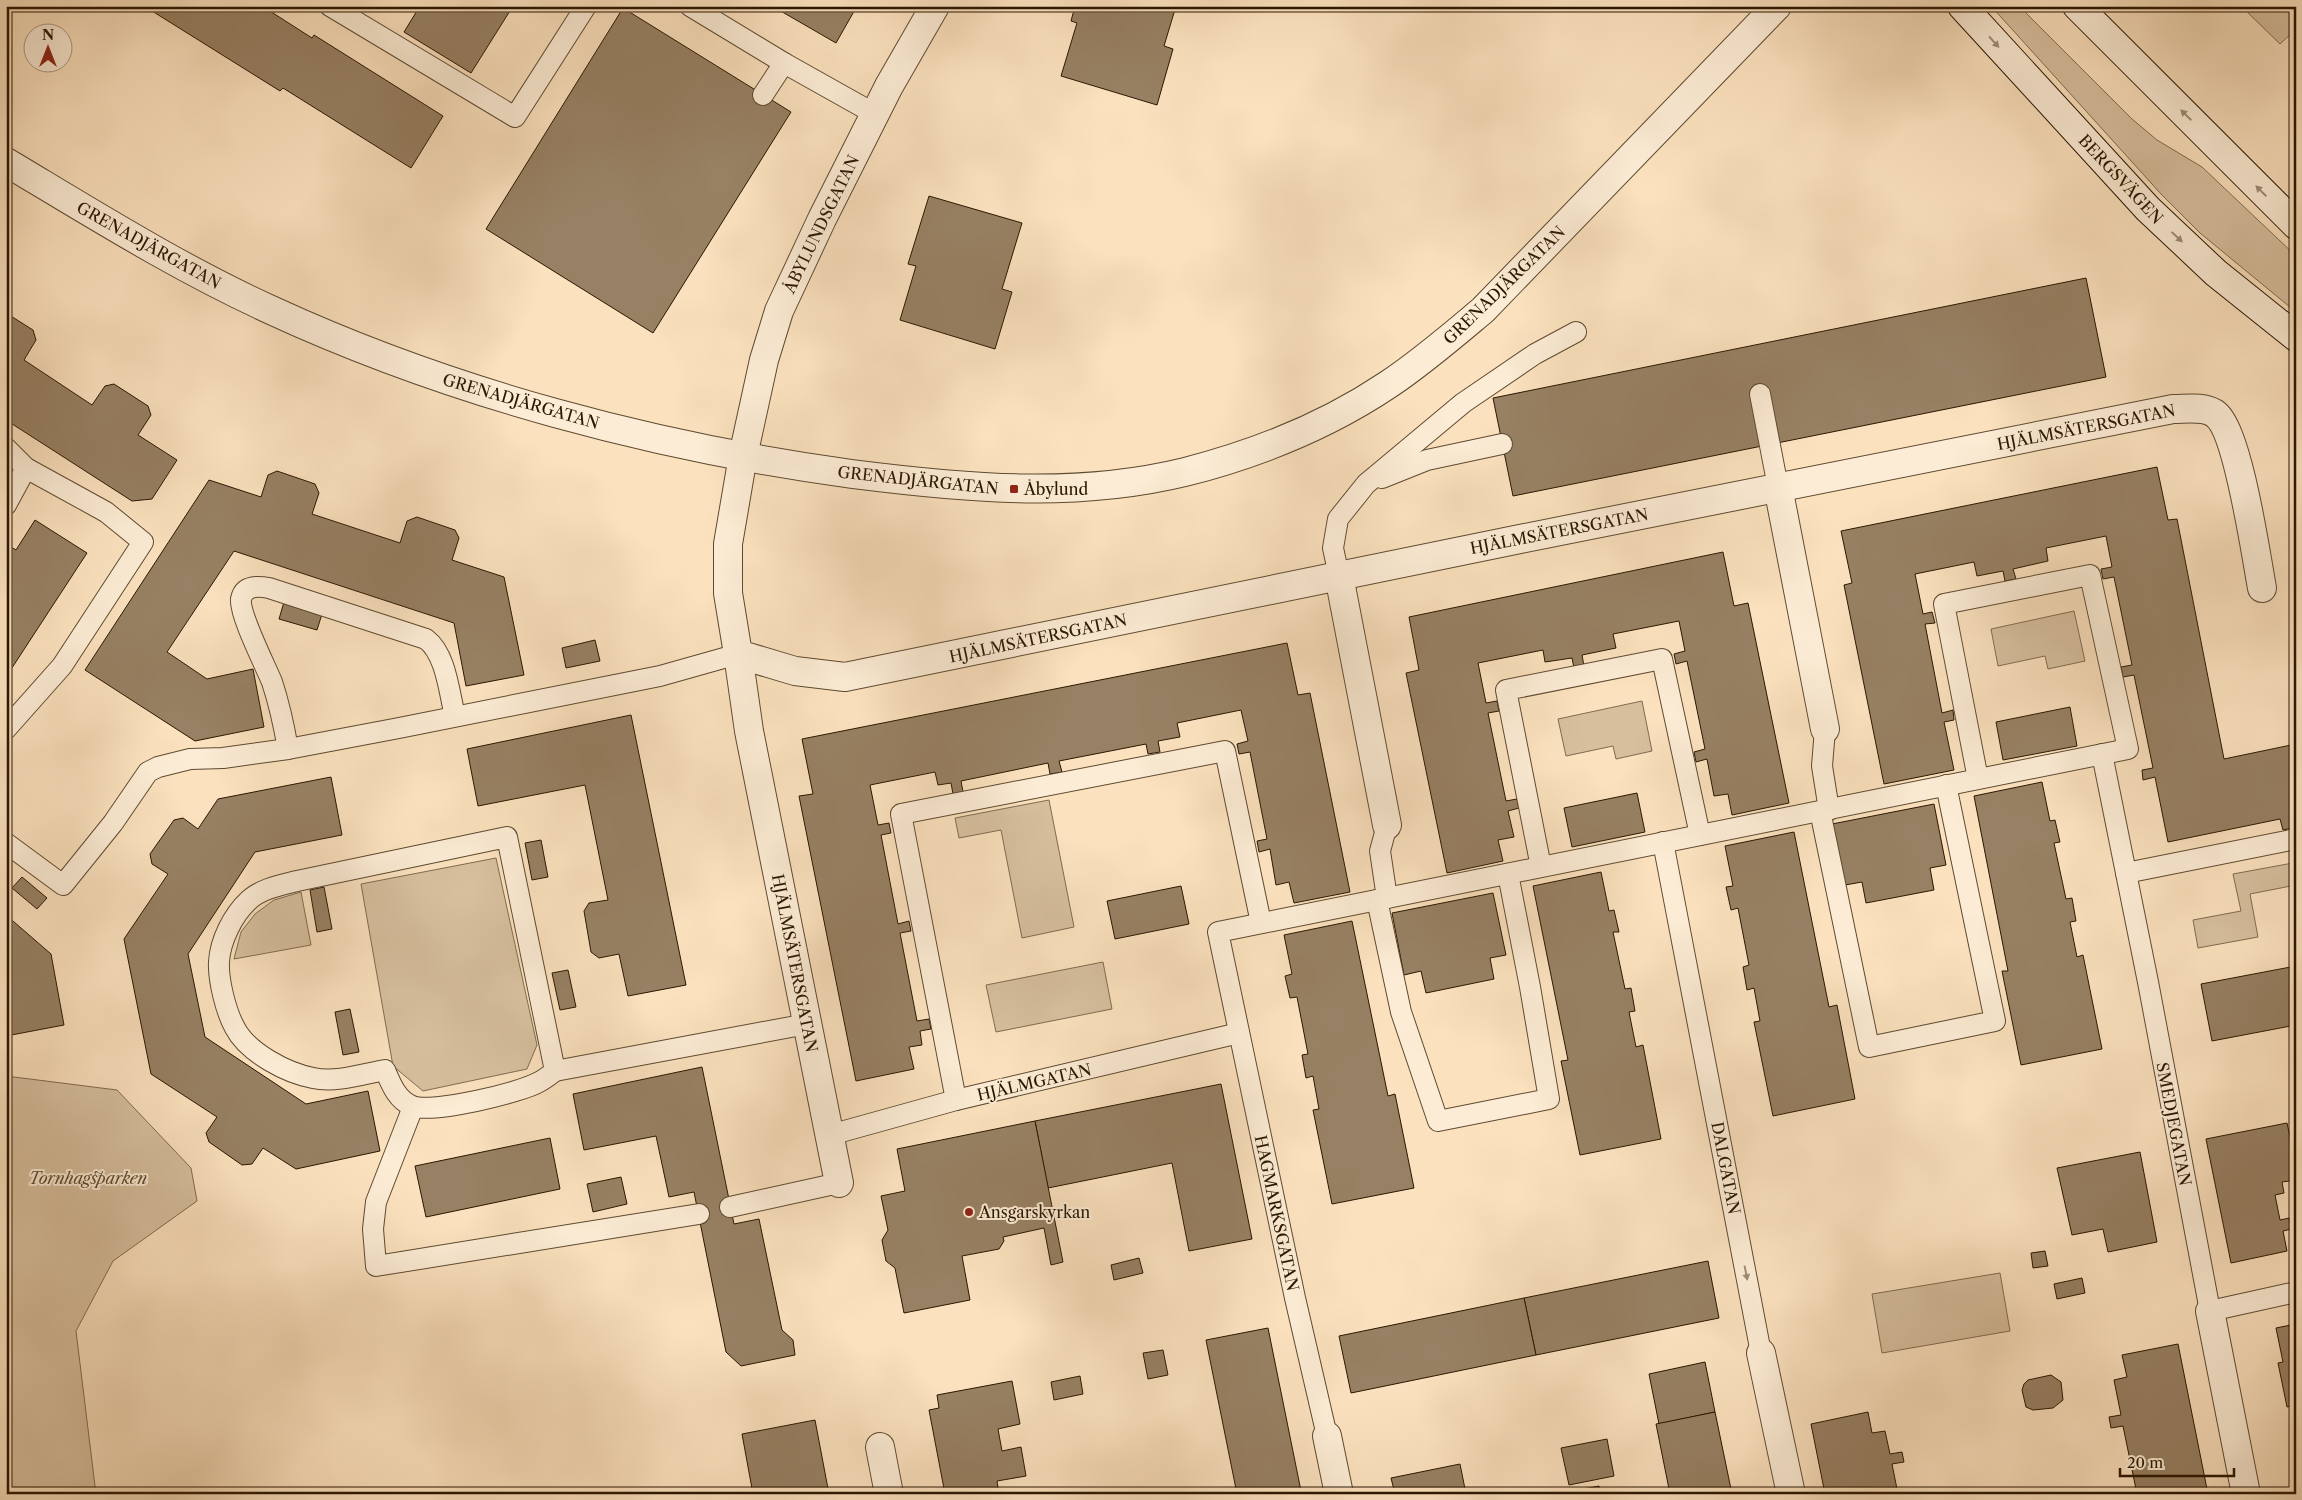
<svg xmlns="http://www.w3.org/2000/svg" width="2302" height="1500" font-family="'Libre Caslon Text',serif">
<rect width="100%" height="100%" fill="#fbe1be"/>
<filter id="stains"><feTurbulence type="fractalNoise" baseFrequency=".004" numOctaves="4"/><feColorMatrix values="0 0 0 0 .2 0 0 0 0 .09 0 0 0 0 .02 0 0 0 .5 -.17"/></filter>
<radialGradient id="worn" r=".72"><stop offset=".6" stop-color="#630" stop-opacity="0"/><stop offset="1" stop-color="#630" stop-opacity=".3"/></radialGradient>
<g fill="#d7bf9e" stroke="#806b50">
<path d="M 1991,6 L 2019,6 L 2132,119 L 2157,140 L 2202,167 L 2296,256 L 2296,312 L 2200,233 L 2161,194 Z"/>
<path d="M 2241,6 L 2296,6 L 2296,29 L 2280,44 Z"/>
<path d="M 2074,611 L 2085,661 L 2048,669 L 2045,656 L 1998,666 L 1991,629 Z"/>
<path d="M 1642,701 L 1652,751 L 1616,759 L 1613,746 L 1566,756 L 1558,719 Z"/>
<path d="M 1049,800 L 1074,927 L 1022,938 L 1001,830 L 959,838 L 955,818 Z"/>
<path d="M 496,858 L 537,1045 L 527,1069 L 423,1091 L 393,1066 L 361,884 Z"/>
<path d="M 2293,863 L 2296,885 L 2250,894 L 2258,937 L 2198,948 L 2193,920 L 2241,911 L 2233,874 Z"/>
<path d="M 301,892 L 311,945 L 234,959 L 241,932 L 255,914 L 274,900 Z"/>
<path d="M 1103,962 L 1112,1009 L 996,1032 L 986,985 Z"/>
<path d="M 6,1076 L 117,1090 L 191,1168 L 197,1201 L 113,1261 L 76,1331 L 96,1494 L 6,1494 Z"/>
<path d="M 2000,1273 L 2010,1331 L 1882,1353 L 1872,1294 Z"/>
</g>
<g fill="#978063" stroke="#2a1701">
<path d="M 144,6 L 262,6 L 312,38 L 314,35 L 443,116 L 411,168 L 283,88 L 280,91 Z"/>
<path d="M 420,6 L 513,6 L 471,73 L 404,32 Z"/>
<path d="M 772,6 L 857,6 L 836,43 Z"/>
<path d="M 1075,6 L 1176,6 L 1164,46 L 1173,49 L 1157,105 L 1061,76 L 1077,23 L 1071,21 Z"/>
<path d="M 623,8 L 791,112 L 653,333 L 486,229 Z"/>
<path d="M 929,196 L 1022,223 L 1002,289 L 1012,292 L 995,349 L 900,320 L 916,266 L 908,264 Z"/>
<path d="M 2086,278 L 2106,377 L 1513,496 L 1493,398 Z"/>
<path d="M 6,313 L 33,330 L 36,340 L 24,360 L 92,405 L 105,386 L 114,384 L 148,406 L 151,415 L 138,435 L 177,460 L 152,499 L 132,501 L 6,420 Z"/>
<path d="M 2157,467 L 2168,520 L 2177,519 L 2224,759 L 2296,744 L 2296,816 L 2290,817 L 2292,828 L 2283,830 L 2280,819 L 2168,842 L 2155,777 L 2143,780 L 2142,770 L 2153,768 L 2134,675 L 2123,677 L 2121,667 L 2132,665 L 2114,577 L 2103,579 L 2101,569 L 2112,567 L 2106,536 L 2046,548 L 2048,561 L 2013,569 L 2016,579 L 2005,581 L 2003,571 L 1977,576 L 1974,562 L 1915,574 L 1923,614 L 1932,612 L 1935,623 L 1925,624 L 1942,713 L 1953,710 L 1954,720 L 1944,722 L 1954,770 L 1884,784 L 1844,585 L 1852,583 L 1841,531 Z"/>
<path d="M 277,471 L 315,484 L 319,493 L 312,514 L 400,543 L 407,521 L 417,517 L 455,530 L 459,538 L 452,560 L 504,577 L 524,675 L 466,686 L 454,623 L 234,551 L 167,652 L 207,679 L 253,669 L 264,727 L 195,741 L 85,670 L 209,480 L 261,497 L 268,475 Z"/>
<path d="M 35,520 L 87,553 L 6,677 L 6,544 L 16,550 Z"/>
<path d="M 1723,552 L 1734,606 L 1748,603 L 1789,803 L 1732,815 L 1728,794 L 1714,796 L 1707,759 L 1696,762 L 1694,752 L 1705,749 L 1687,661 L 1676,664 L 1674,654 L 1685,651 L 1679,621 L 1613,634 L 1616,648 L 1582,655 L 1584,666 L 1574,668 L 1572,658 L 1545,662 L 1543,650 L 1478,663 L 1486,703 L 1497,701 L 1499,711 L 1488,713 L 1506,801 L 1517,799 L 1519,808 L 1508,811 L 1514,837 L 1498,840 L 1503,861 L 1447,873 L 1406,673 L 1419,670 L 1409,617 Z"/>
<path d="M 284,602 L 322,614 L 317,630 L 279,619 Z"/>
<path d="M 595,640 L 600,661 L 566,668 L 562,648 Z"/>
<path d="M 1287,643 L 1298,695 L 1310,693 L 1350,892 L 1294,903 L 1289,882 L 1276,885 L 1270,849 L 1259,852 L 1257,841 L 1267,839 L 1250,752 L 1239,754 L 1237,744 L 1248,741 L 1241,710 L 1177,723 L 1180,737 L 1158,741 L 1160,752 L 1148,754 L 1146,744 L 1059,761 L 1062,772 L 1050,774 L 1048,763 L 961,781 L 963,792 L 953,794 L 951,783 L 938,785 L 935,772 L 870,785 L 878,825 L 889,823 L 891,833 L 881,835 L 898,924 L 909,921 L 911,931 L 900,933 L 917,1021 L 929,1019 L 931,1029 L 920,1031 L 922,1045 L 909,1047 L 914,1069 L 856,1081 L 799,796 L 813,794 L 802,739 Z"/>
<path d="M 2070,707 L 2077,746 L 2003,760 L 1996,722 Z"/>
<path d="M 631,715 L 686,985 L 628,996 L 619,954 L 599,958 L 591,952 L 584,911 L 589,903 L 608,900 L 585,785 L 478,806 L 467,749 Z"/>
<path d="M 331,777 L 342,835 L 255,852 L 188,954 L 205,1037 L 306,1104 L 368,1091 L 380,1151 L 296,1169 L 263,1148 L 252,1164 L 242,1165 L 209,1142 L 206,1133 L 217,1117 L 151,1074 L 124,939 L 168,874 L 152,864 L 150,854 L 174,820 L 183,818 L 198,829 L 218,799 Z"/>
<path d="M 2042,782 L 2050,821 L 2055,820 L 2060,842 L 2054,843 L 2066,899 L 2072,898 L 2076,921 L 2070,922 L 2077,957 L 2083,955 L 2102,1049 L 2021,1065 L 2002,971 L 2008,971 L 1974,796 Z"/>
<path d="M 1637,793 L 1645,832 L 1572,847 L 1564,808 Z"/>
<path d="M 1934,804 L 1946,865 L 1930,868 L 1934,890 L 1866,903 L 1862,882 L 1845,885 L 1832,824 Z"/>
<path d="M 1794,832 L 1829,1007 L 1837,1005 L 1855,1099 L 1773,1116 L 1754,1022 L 1760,1021 L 1754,988 L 1747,990 L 1743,967 L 1749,965 L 1738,908 L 1731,910 L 1726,887 L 1733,886 L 1725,846 Z"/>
<path d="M 541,840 L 548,877 L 532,880 L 525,843 Z"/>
<path d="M 1601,872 L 1609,911 L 1614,910 L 1619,932 L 1613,932 L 1625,989 L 1631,988 L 1635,1011 L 1629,1012 L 1636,1047 L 1643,1045 L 1661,1139 L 1580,1155 L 1561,1061 L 1568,1060 L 1533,886 Z"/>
<path d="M 22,877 L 47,898 L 37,909 L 12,888 Z"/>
<path d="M 1181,886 L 1189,924 L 1115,939 L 1107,901 Z"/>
<path d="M 324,887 L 332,929 L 317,932 L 310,890 Z"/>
<path d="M 1493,893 L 1506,955 L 1490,958 L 1494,979 L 1426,993 L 1421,971 L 1404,975 L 1392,913 Z"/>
<path d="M 6,915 L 51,954 L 64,1025 L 6,1036 Z"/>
<path d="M 1352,921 L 1388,1096 L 1395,1094 L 1414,1188 L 1332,1204 L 1313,1110 L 1319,1109 L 1313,1076 L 1306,1078 L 1302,1055 L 1308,1054 L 1297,997 L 1290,998 L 1285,976 L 1292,974 L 1284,935 Z"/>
<path d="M 2296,966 L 2296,1025 L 2212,1041 L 2201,984 Z"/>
<path d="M 568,970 L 576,1007 L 560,1010 L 552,973 Z"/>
<path d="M 350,1009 L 359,1052 L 343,1055 L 335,1012 Z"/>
<path d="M 702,1067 L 734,1224 L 759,1219 L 782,1330 L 793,1340 L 795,1355 L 741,1366 L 726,1352 L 694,1192 L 669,1197 L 656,1136 L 584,1150 L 573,1094 Z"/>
<path d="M 1221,1084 L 1252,1239 L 1189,1251 L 1172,1163 L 1048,1188 L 1035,1121 Z"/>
<path d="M 1035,1121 L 1063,1262 L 1051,1265 L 1044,1228 L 1003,1237 L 1004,1241 L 999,1249 L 962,1256 L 970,1300 L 904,1313 L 895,1268 L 886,1261 L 882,1240 L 888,1230 L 881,1196 L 905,1191 L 897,1149 Z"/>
<path d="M 2287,1123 L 2296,1165 L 2296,1180 L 2282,1182 L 2284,1193 L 2275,1195 L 2280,1220 L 2289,1218 L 2292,1229 L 2283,1231 L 2287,1251 L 2231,1263 L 2206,1139 Z"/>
<path d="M 550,1138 L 560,1189 L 426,1217 L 415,1166 Z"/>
<path d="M 2140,1152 L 2157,1242 L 2108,1252 L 2103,1229 L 2072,1235 L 2057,1168 Z"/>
<path d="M 621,1177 L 627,1204 L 593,1212 L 587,1184 Z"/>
<path d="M 2045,1251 L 2048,1266 L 2033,1268 L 2031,1253 Z"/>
<path d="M 1139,1258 L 1143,1273 L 1114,1280 L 1111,1265 Z"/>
<path d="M 1708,1261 L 1719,1318 L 1536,1355 L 1524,1298 Z"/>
<path d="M 2082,1278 L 2085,1293 L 2057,1299 L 2054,1284 Z"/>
<path d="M 1524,1298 L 1536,1355 L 1351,1393 L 1339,1336 Z"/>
<path d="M 2296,1324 L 2296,1426 L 2292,1406 L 2287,1407 L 2278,1363 L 2283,1362 L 2276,1328 Z"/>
<path d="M 1268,1328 L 1301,1491 L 1287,1494 L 1237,1494 L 1206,1340 Z"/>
<path d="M 2178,1344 L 2208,1494 L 2137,1494 L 2123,1426 L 2111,1428 L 2109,1417 L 2121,1415 L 2114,1380 L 2127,1377 L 2122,1355 Z"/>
<path d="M 1163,1350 L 1168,1375 L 1148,1379 L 1143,1353 Z"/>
<path d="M 1705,1362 L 1715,1412 L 1659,1424 L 1649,1374 Z"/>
<path d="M 2051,1375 L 2061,1382 L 2063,1400 L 2053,1408 L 2033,1410 L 2026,1407 L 2022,1390 L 2024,1384 L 2028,1380 Z"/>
<path d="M 1080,1376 L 1083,1394 L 1054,1400 L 1051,1382 Z"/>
<path d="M 1012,1381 L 1020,1424 L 998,1429 L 1002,1451 L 1021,1447 L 1026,1476 L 997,1481 L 999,1494 L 945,1494 L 929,1410 L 939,1408 L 937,1395 Z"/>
<path d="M 1715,1412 L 1732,1494 L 1670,1494 L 1656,1424 Z"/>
<path d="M 1868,1412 L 1872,1433 L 1885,1431 L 1890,1454 L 1902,1452 L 1904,1462 L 1892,1464 L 1898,1494 L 1825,1494 L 1811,1424 Z"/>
<path d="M 815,1420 L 829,1494 L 753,1494 L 742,1434 Z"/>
<path d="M 1607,1439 L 1614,1476 L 1569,1485 L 1561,1448 Z"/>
<path d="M 1460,1464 L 1466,1494 L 1395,1494 L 1391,1478 Z"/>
<path d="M 1599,1486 L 1600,1494 L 1574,1494 L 1573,1491 Z"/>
</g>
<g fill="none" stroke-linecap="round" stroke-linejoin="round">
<g stroke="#5e4a30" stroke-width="22">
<g id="service">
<path d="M 330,6 L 515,117 L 586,6"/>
<path d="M 690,6 L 784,63 L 875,114"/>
<path d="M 763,95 L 784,63"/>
<path d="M 1760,394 L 1778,487"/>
<path d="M 6,448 L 26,468 L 106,512 L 143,542 L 62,666 L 6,729"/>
<path d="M 1382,478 L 1427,460 L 1502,444"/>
<path d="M 6,505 L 26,468"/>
<path d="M 1339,576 L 1333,548 L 1338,519 L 1366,484 L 1463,403 L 1535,354 L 1576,332"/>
<path d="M 1825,729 L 1822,766 L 1829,810"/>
<path d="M 288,749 C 284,726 279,703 272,682 C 265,665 239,614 241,599 C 244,585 258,586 269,588 L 426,639 C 446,654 449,692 455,716"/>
<path d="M 2102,754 L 2148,982 L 2210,1311 L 2296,1292"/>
<path d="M 1820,811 L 1869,1047 L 1995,1021 L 1946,785"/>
<path d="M 1387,825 L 1380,851 L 1387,898"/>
<path d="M 507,837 L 555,1071 C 550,1075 545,1079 539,1082 C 520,1093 431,1114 412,1106 C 397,1100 391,1084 385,1070 C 363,1074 336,1083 313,1078 C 287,1073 248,1053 235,1028 C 226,1012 218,980 219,962 C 220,941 233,915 248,901 C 260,889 281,885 297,881 Z"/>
<path d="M 1663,842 L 1761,1353"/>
<path d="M 6,843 L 63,885 L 113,823 L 148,772 L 158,767 L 190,759 L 223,758 L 288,749 L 399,728 L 660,676 L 738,654"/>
<path d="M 1541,867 L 1506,690 L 1662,659 L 1700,835"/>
<path d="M 2126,873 L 2296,839"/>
<path d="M 1377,900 L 1401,1012 L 1438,1121 L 1549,1099 L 1530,987 L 1508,874"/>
<path d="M 555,1071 L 807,1024"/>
<path d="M 956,1100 L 901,814 L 1225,751 L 1261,923"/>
<path d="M 413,1107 L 376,1202 L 373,1229 L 376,1266 L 699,1214"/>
<path d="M 830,1135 L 956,1100 L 1239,1033"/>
<path d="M 730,1207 L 839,1183"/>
<path d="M 1327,1436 L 1295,1298 L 1218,932 L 2128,749 L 2090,575 L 1944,604 L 1978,779"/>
</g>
</g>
<g stroke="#5e4a30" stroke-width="30">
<g id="minor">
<path d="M 935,6 L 889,86 L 822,219 L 779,311 L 764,360 L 743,456 L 728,544 L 728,593 L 738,654 L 795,671 L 845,677 L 1520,539 L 2173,409 C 2186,409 2203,406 2214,413 C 2238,428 2256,556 2262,588"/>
<path d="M 1778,487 L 1825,729"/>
<path d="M 1339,576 L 1387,825"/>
<path d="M 738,654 L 749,731 L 839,1183"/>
<path d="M 2210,1311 L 2246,1494"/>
<path d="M 1761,1353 L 1791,1494"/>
<path d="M 1327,1436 L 1339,1494"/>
<path d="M 880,1447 L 889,1494"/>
</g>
</g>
<g stroke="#5e4a30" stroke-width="30">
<path id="tertiary" d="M 6,162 C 93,214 179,268 271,310 C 451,393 655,447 852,474 C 963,488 1074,499 1185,472 C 1256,454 1328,425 1389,384 C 1422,362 1452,336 1483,310 L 1777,6"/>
</g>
<g stroke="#2a1701" stroke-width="30">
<g id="secondary">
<path d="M 1962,6 L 2148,209 L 2216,273 L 2296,337"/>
<path d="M 2077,6 L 2296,225"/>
</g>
</g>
<use href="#service" stroke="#fcecd5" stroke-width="20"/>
<use href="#minor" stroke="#fcecd5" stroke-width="28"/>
<use href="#tertiary" stroke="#fcecd5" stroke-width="28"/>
<use href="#secondary" stroke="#fcecd5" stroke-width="28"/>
</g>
<defs><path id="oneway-solid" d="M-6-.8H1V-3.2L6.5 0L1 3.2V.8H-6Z" transform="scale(1.25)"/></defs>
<g fill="#9e8c76">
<use href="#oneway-solid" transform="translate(1994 42) rotate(48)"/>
<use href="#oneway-solid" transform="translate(2186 115) rotate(-135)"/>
<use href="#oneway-solid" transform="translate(2261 191) rotate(-135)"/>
<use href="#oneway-solid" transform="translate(2177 237) rotate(43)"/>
<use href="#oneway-solid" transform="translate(1746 1273) rotate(79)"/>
</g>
<g fill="#8f2418" stroke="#fcecd5" stroke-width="2">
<rect x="1009" y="484" width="10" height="10" rx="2.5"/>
<circle cx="969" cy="1212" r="5"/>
</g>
<g text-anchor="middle" stroke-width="4" stroke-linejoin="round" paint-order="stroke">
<g font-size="16" fill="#2a1701" stroke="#fcecd5">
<text transform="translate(2121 179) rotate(47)" y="6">BERGSVÄGEN</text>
<text transform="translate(821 224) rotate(-64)" y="6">ÅBYLUNDSGATAN</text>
<text transform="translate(149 245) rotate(29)" y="6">GRENADJÄRGATAN</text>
<text transform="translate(1504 285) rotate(-44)" y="6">GRENADJÄRGATAN</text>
<text transform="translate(521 401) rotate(16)" y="6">GRENADJÄRGATAN</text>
<text transform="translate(2086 427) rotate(-11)" y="6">HJÄLMSÄTERSGATAN</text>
<text transform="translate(918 480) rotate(6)" y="6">GRENADJÄRGATAN</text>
<text transform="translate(1559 531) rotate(-11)" y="6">HJÄLMSÄTERSGATAN</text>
<text transform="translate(1038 638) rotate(-12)" y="6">HJÄLMSÄTERSGATAN</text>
<text transform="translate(795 963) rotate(79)" y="6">HJÄLMSÄTERSGATAN</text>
<text transform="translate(1034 1082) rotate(-13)" y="6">HJÄLMGATAN</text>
<text transform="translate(2174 1124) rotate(79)" y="6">SMEDJEGATAN</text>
<text transform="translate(1726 1168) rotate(79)" y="6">DALGATAN</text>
<text transform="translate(1277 1213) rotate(78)" y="6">HAGMARKSGATAN</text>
</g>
<g font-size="16" fill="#2a1701" stroke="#fcecd5" text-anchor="start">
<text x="1024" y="495">Åbylund</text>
<text x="979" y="1218">Ansgarskyrkan</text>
</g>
<g font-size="16" font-style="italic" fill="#5e4930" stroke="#fcecd5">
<text x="88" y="1184">Tornhagsparken</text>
</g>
</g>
<rect width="2302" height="1500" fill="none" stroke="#fbe1be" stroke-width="25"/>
<rect x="8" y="8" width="2287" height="1485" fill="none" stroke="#2a1701" stroke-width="2.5"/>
<rect x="12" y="12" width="2277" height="1475" fill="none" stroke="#2a1701"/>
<g transform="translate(48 48)"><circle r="24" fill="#fcecd5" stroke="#a89780"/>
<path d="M0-4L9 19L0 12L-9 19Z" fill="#8f2418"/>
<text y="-8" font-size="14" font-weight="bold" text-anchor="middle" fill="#2a1701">N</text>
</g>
<path d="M2120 1468v8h114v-8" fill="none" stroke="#2a1701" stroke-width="2.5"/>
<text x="2127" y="1468" font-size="15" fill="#2a1701" stroke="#fcecd5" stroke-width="4" paint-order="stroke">20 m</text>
<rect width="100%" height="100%" filter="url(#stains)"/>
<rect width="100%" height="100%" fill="url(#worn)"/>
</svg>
